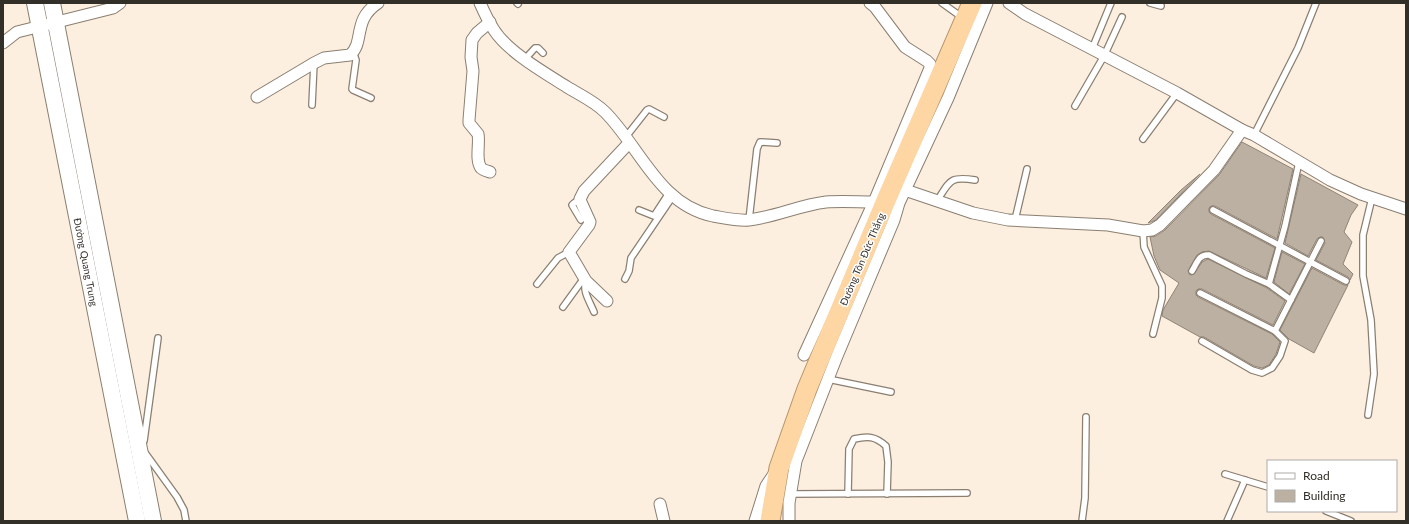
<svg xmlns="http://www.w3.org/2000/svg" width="1409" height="524" font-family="Lato,sans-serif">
<rect width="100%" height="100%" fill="#fcefe0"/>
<g fill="#bcb0a2" stroke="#8f8476">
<path d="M 1242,142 L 1293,169 L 1277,239 L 1215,206 L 1211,206 L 1209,208 L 1209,212 L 1211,214 L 1275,248 L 1266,278 L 1209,251 L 1202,252 L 1197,255 L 1188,271 L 1190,275 L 1194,274 L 1202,262 L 1208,259 L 1267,288 L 1285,301 L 1273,325 L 1202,289 L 1198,289 L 1196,291 L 1196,295 L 1198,297 L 1272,334 L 1280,342 L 1276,354 L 1269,365 L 1262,368 L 1254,366 L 1204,337 L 1200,337 L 1162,316 L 1163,310 L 1179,283 L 1160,270 L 1154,256 L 1150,237 L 1156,236 L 1165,230 L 1219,175 Z"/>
<path d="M 1200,174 L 1156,220 L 1148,223 L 1181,190 Z"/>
<path d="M 1301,174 L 1358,205 L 1351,215 L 1344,232 L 1352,242 L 1343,264 L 1353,274 L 1350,280 L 1348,277 L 1316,260 L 1325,243 L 1323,237 L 1320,237 L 1317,239 L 1308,256 L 1285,243 Z"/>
<path d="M 1282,252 L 1305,264 L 1289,294 L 1274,282 Z"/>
<path d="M 1312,268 L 1344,285 L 1348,285 L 1314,353 L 1289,339 L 1280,330 Z"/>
</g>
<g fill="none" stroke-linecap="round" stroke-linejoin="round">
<g stroke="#8a7f71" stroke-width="8">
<g id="service">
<path d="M 517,3 L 518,4"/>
<path d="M 942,3 L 963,18"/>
<path d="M 1150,3 L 1161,6"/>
<path d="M 1092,49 L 1111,3"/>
<path d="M 353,52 L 356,60 L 352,89 L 353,90 L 371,98"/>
<path d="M 525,59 L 535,48 L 538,48 L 543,53"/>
<path d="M 312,105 L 314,63"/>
<path d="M 1075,106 L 1104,56 L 1122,17"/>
<path d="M 1254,135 L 1298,48 L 1316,3"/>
<path d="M 625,138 L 647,110 L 649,109 L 664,117"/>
<path d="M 1143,139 L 1177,93"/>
<path d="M 580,199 L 574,203 L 572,205 L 581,220"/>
<path d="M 937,201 C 950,181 949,176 975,180"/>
<path d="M 639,210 L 654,216 L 669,193"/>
<path d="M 1213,210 L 1346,281"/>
<path d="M 749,220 L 757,149 L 760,142 L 777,143"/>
<path d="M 1015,220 L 1027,169"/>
<path d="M 1143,231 L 1144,247 L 1162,286 L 1162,298 L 1153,334"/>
<path d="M 1192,271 C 1197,263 1199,254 1209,255 L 1246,274 L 1269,284 L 1285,226 L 1299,162"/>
<path d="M 625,279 L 629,271 L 631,258 L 673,196"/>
<path d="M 586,281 C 582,291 590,302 594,312"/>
<path d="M 537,284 L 558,258 L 569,252"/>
<path d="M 1269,284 L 1291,300"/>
<path d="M 1200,293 L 1275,331 L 1321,241"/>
<path d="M 563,307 L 584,278"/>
<path d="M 1202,341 L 1252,370 L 1262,373 L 1272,368 L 1280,356 L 1285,341 L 1275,331"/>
<path d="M 828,379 L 891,392"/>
<path d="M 1368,415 L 1374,374 L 1371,320 L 1363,276 L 1363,235 L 1372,198"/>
<path d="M 144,441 L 158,338"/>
<path d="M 146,454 L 177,497 L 184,510 L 186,521"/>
<path d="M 1225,474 L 1268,487"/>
<path d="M 790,494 L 967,493"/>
<path d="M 848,494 L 849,449 L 854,439 C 868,436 875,436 886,446 L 888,462 L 887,494"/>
<path d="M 1326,511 L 1351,521"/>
<path d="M 1082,521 L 1085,498 L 1086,417"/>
<path d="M 1227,521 L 1245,480"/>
</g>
</g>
<g stroke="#8a7f71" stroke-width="13">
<g id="minor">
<path d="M 480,3 C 484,12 488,21 494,30 C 508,52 545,73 567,87 C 580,95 594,101 605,112 C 640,147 659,205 713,216 C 725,218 737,221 749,220 C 775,217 800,205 826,202 C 842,201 858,202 874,202"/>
<path d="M 1009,3 L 1025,14 L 1177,93 L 1242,130 L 1254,135 L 1330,180 L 1361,194 L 1406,209"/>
<path d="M 490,22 L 477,33 L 472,40 L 471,57 L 473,71 L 469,120 L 469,123 L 478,134 C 480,143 475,160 481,168 C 483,170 487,171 490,172"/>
<path d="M 3,43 L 17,32 L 113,8 L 120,3"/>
<path d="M 257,97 L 314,63 L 324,58 L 350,55 C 365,42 352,20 378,3"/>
<path d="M 905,190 L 973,213 L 1008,220 L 1108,225 L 1143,231 L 1152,230 L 1160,225 L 1214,170 L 1242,130"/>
<path d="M 607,301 L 586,281 L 569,252 L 589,225 L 590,222 L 581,202 L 580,199 L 584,191 L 629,143"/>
<path d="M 804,355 L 874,202 L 930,68 L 930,64 L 927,61 L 905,47 L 875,7 L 870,3"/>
<path d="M 660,504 L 664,521"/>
<path d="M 755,521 L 766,486 L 774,474"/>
<path d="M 789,521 L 789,503 L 796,461 L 837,356 L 894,220 L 899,203 L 948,98 L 987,3"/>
</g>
</g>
<g stroke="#8a7f71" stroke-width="18">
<g id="secondary">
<path d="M 35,3 L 137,521"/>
<path d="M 52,3 L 153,521"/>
</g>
</g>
<g stroke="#b6946a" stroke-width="21">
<path id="trunk" d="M 770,521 L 779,468 L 807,389 L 887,198 L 972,3"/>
</g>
<use href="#service" stroke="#fff" stroke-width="5.5"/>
<use href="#minor" stroke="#fff" stroke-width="11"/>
<use href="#secondary" stroke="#fff" stroke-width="16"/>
<use href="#trunk" stroke="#fed6a4" stroke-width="19"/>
</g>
<g text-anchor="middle" stroke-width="3" stroke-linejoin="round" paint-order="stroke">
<g font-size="10" fill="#322e28" stroke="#fff">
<text transform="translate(862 259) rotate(-67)" y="4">Đường Tôn Đức Thắng</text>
<text transform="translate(86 262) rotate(79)" y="4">Đường Quang Trung</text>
</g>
</g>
<rect width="1409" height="524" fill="none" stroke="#322e28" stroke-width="8"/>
<rect x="1267" y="460" width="130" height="52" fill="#ffffff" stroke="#adaba9"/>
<rect x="1275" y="473" width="20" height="6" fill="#ffffff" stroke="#adaba9"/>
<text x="1303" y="480" font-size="12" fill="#322e28">Road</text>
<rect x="1275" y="490" width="20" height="12" fill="#bcb0a2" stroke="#adaba9"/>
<text x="1303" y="500" font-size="12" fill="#322e28">Building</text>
</svg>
